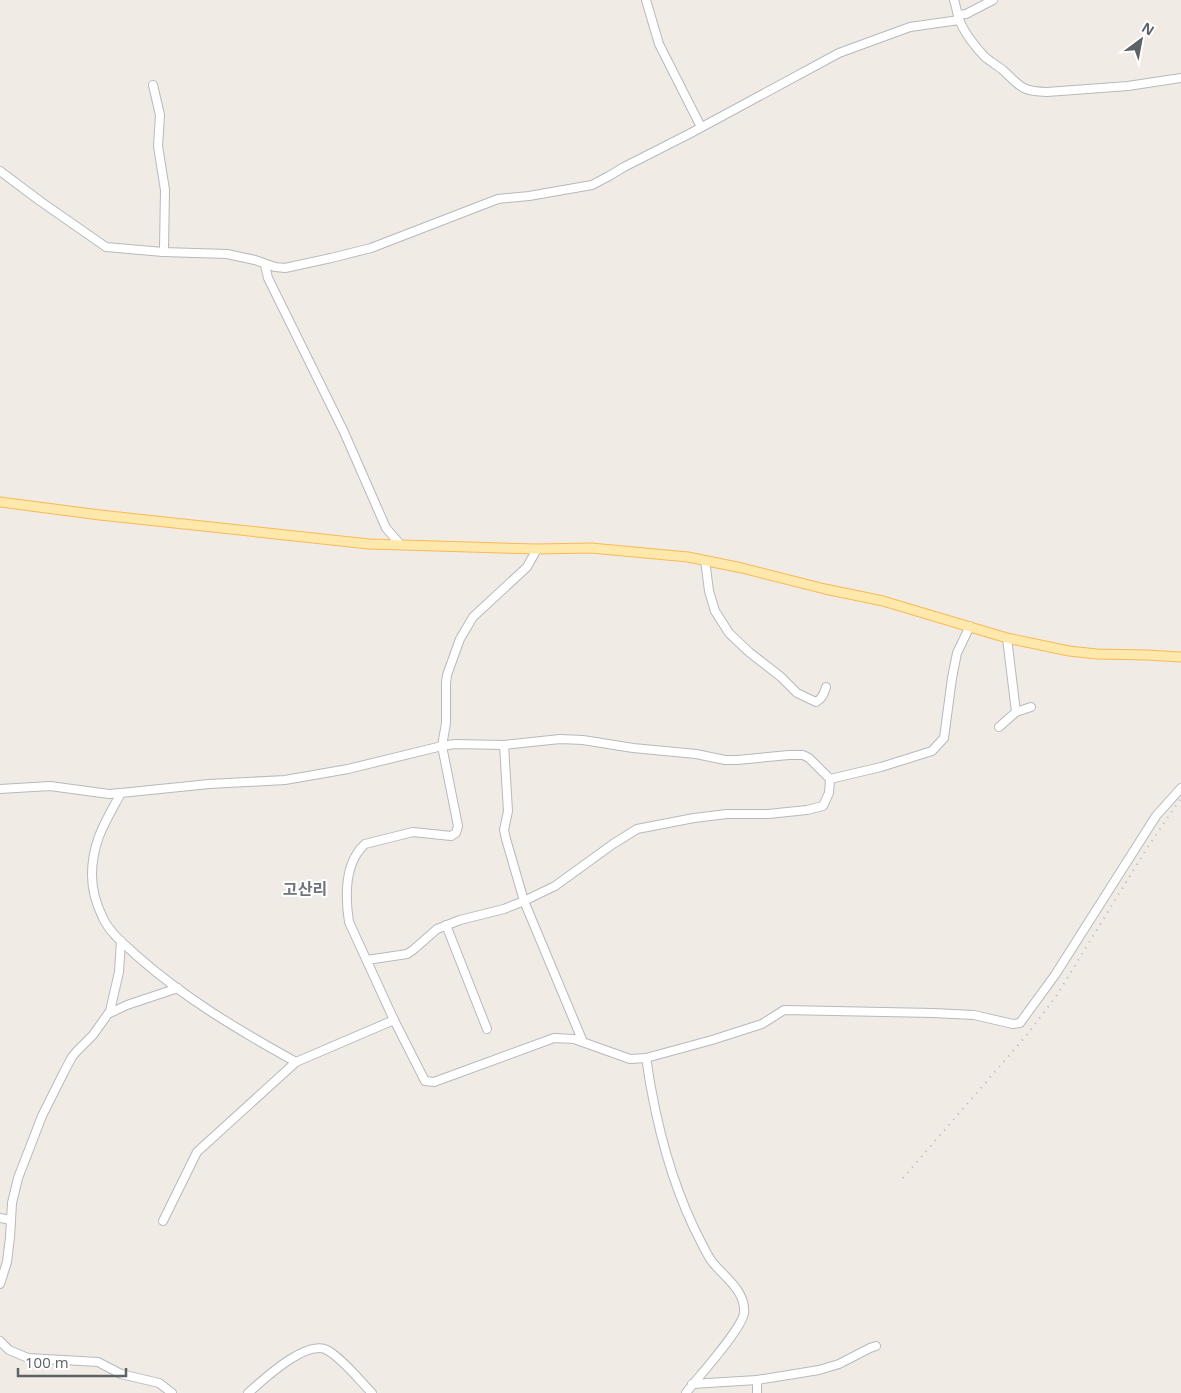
<svg xmlns="http://www.w3.org/2000/svg" width="1181" height="1393" font-family="'Open Sans','Noto Sans KR',sans-serif">
<rect width="100%" height="100%" fill="#f0ece5"/>
<g fill="none" stroke-linecap="round" stroke-linejoin="round">
<g stroke="#b6b9bd" stroke-width="10">
<g id="minor">
<path d="M 646,0 L 659,44 L 701,127"/>
<path d="M 954,0 C 956,6 957,13 959,19 C 963,31 976,48 985,57 C 991,62 998,66 1004,71 C 1021,87 1021,91 1047,92 L 1128,86 L 1181,78"/>
<path d="M 958,15 L 966,14 L 993,0"/>
<path d="M 153,85 L 160,115 L 158,146 L 165,190 L 164,248 L 163,252"/>
<path d="M 0,171 L 40,201 L 106,247 L 163,252 L 227,254 L 255,260 L 275,267 L 285,268 L 331,258 L 371,248 L 498,199 L 529,196 L 592,185 L 609,176 L 624,167 L 689,134 L 839,53 L 910,27 L 959,20"/>
<path d="M 265,265 L 268,278 L 344,432 L 386,528 L 400,544"/>
<path d="M 537,549 L 527,567 L 473,617 L 460,639 L 447,675 L 446,683 L 446,723 L 442,746 L 458,826 L 456,833 L 451,836 L 413,832 L 365,844 C 344,863 345,896 349,922 L 394,1020 L 425,1081 L 434,1082 L 554,1038 L 574,1039 L 630,1059 L 646,1058 L 712,1040 L 762,1024 L 784,1010 L 933,1013 L 974,1015 L 1013,1024 L 1020,1023 L 1055,975 L 1156,816 L 1181,788"/>
<path d="M 705,560 L 709,591 L 715,611 L 729,633 L 749,652 L 781,677 L 797,693 L 816,702 C 823,698 824,693 826,687"/>
<path d="M 1016,712 L 1031,707"/>
<path d="M 999,727 L 1016,712 L 1007,638"/>
<path d="M 504,745 L 508,811 L 504,830 L 506,839 L 524,901 L 583,1042"/>
<path d="M 830,779 L 881,767 L 932,751 L 944,738 L 952,678 L 957,653 L 970,626"/>
<path d="M 0,789 L 50,786 L 109,794 L 121,793 L 209,784 L 285,780 L 348,769 L 442,746 L 455,744 L 504,745 L 560,739 L 583,740 L 633,748 L 696,754 L 725,760 L 737,760 L 789,755 L 803,755 L 809,758 L 830,779 L 829,793 L 823,806 L 807,810 L 768,814 L 727,814 L 694,818 L 637,829 L 613,844 L 555,886 L 524,901 L 504,909 L 460,920 L 437,929 L 413,950 L 407,954 L 367,960"/>
<path d="M 121,793 C 106,821 92,841 92,875 C 92,889 97,906 103,918 C 110,933 124,944 136,955 C 184,998 240,1031 296,1062"/>
<path d="M 446,925 L 487,1029"/>
<path d="M 108,1014 L 127,1005 L 178,988"/>
<path d="M 646,1058 C 648,1068 649,1078 651,1088 C 661,1143 676,1195 702,1244 C 705,1250 709,1258 713,1263 C 726,1278 746,1292 744,1313 C 742,1329 698,1377 686,1393"/>
<path d="M 0,1218 L 11,1220"/>
<path d="M 163,1221 L 197,1152 L 296,1062 L 394,1020"/>
<path d="M 0,1284 L 7,1262 L 10,1237 L 12,1203 L 18,1178 L 42,1116 L 64,1072 L 72,1057 L 77,1051 L 93,1035 L 110,1011 L 119,972 L 121,941"/>
<path d="M 0,1341 L 9,1350 L 28,1358 L 98,1362 L 121,1374 L 159,1383 L 172,1393"/>
<path d="M 757,1380 L 757,1393"/>
<path d="M 692,1384 L 757,1380 L 819,1370 L 839,1364 L 870,1348 L 876,1346"/>
<path d="M 248,1393 C 263,1380 306,1339 327,1350 C 342,1358 360,1381 372,1393"/>
</g>
</g>
<g stroke="#fab954" stroke-width="11">
<path id="major" d="M 0,502 L 100,515 L 369,544 L 537,549 L 591,548 L 688,557 L 742,568 L 825,589 L 883,601 L 1007,638 L 1069,651 L 1097,654 L 1147,655 L 1181,657"/>
</g>
<use href="#minor" stroke="#fff" stroke-width="8"/>
<use href="#major" stroke="#ffe8ab" stroke-width="9"/>
<path stroke="#b4b5b6" stroke-width="2" stroke-dasharray="1 6" stroke-linecap="butt" d="M 903,1178 L 1026,1036 L 1057,995 L 1147,848 L 1181,798"/>
</g>
<g text-anchor="middle" stroke-width="4" stroke-linejoin="round" paint-order="stroke">
<g font-size="16" font-weight="bold" fill="#6e7479" stroke="#fff">
<text x="305" y="895">고산리</text>
</g>
</g>
<g transform="translate(1141 40) rotate(32)" stroke="#ffffff" stroke-width="4" paint-order="stroke">
<path d="M0-4L9 19L0 12L-9 19Z" fill="#5d6266"/>
<text y="-8" font-size="14" font-weight="bold" text-anchor="middle" fill="#5d6266">N</text>
</g>
<path d="M18 1368v8h108v-8" fill="none" stroke="#5d6266" stroke-width="2.5"/>
<text x="25" y="1368" font-size="15" fill="#5d6266" stroke="#ffffff" stroke-width="4" paint-order="stroke">100 m</text>
</svg>
